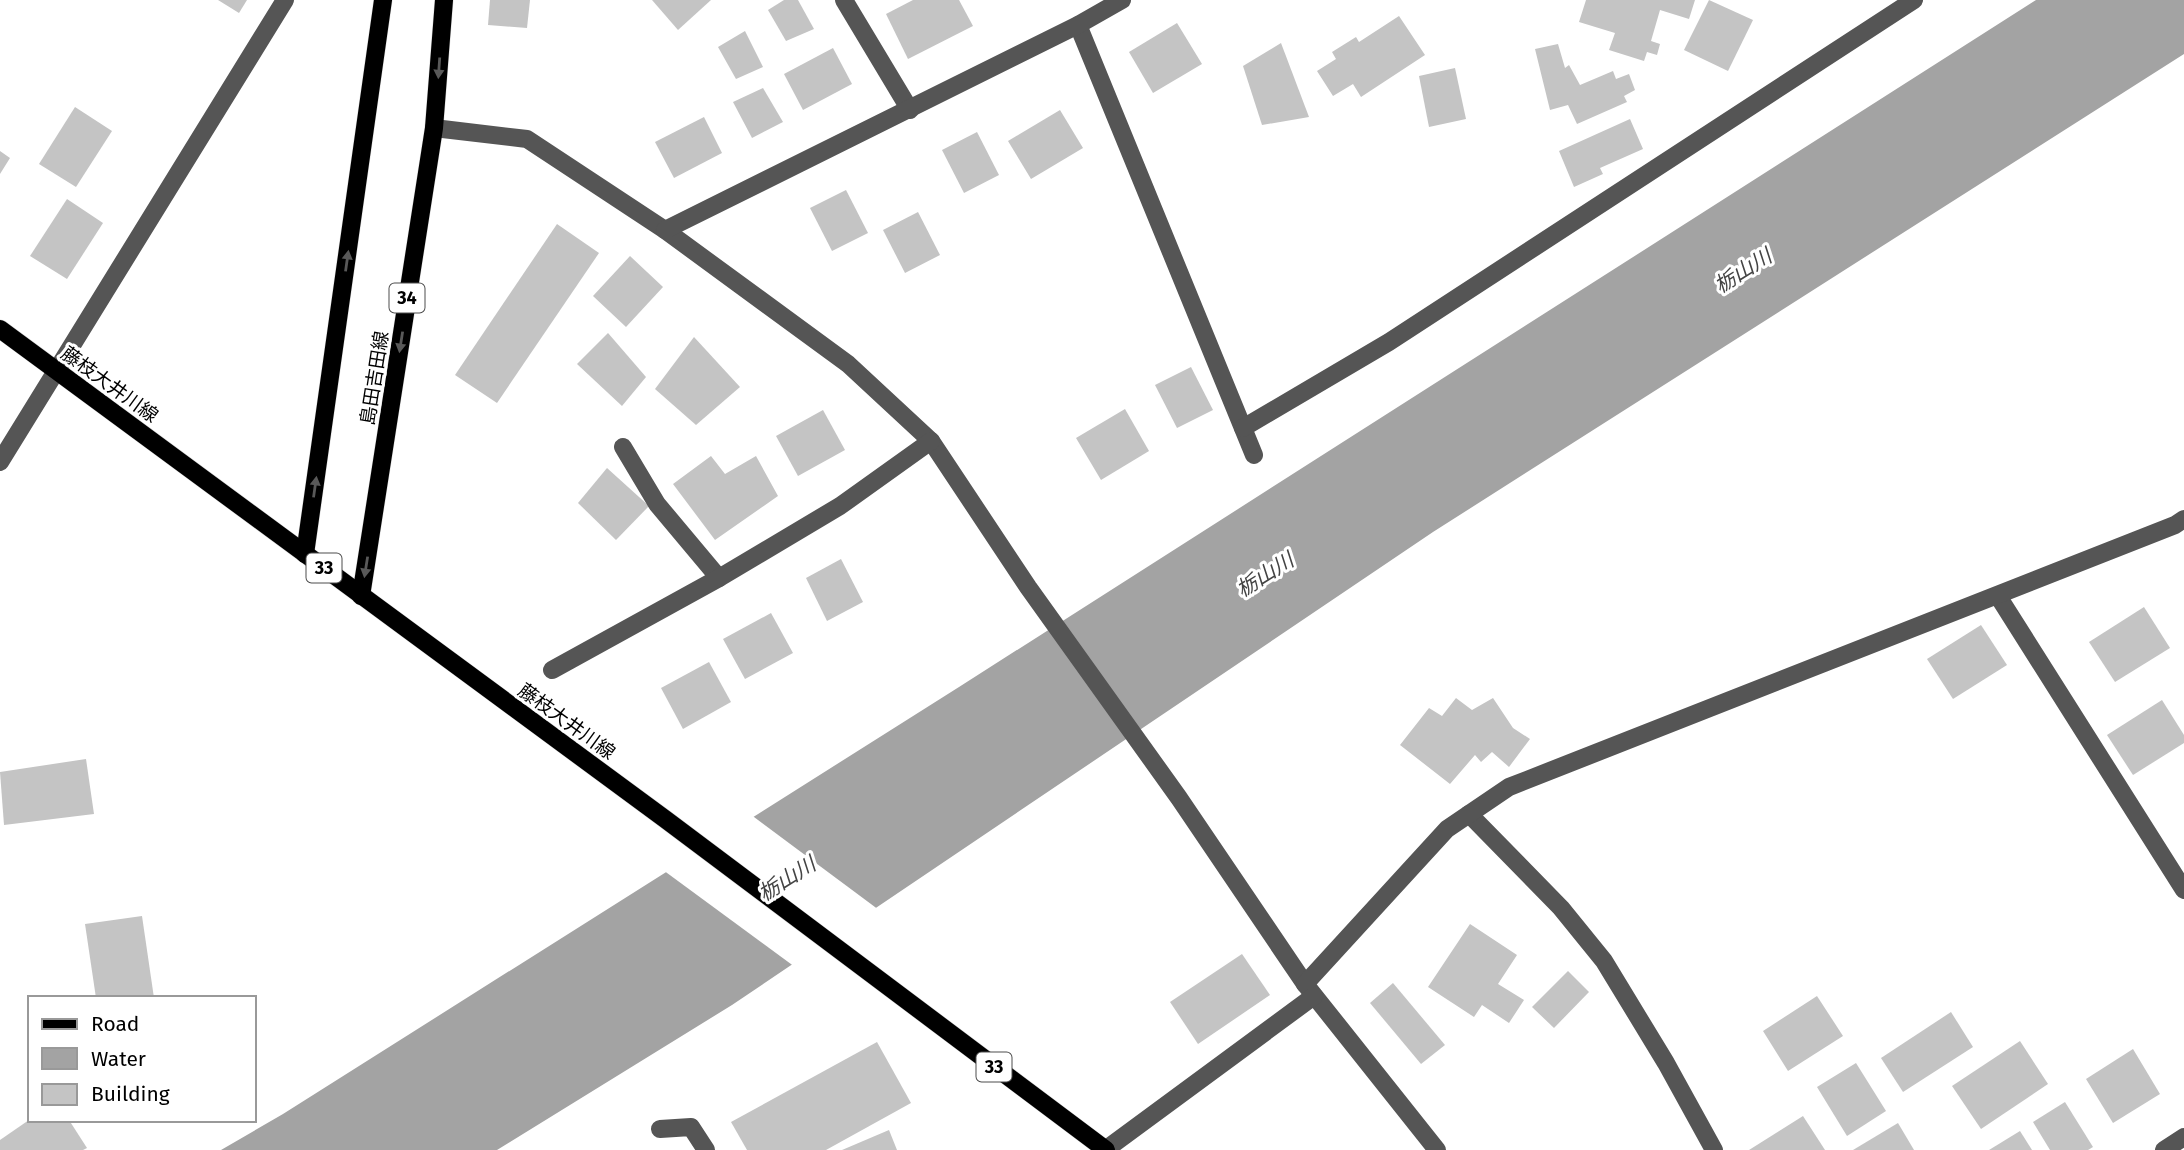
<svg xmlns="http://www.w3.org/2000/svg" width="2184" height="1150" font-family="'Fira Sans','Noto Sans JP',sans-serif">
<rect width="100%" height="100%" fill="#fff"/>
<path fill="#a3a3a3" d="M 2036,0 L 2184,0 L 2184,54 L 1433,532 L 732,1005 L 497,1150 L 221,1150 L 283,1114 L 959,687 Z"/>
<path fill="#fff" d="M 750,814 L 879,910 L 795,967 L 663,870 Z"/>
<g fill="#c4c4c4">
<path d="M 218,0 L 247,0 L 239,13 Z"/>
<path d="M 490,0 L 530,0 L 527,28 L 488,25 Z"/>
<path d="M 652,0 L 711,0 L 678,30 Z"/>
<path d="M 784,0 L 798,0 L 814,29 L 786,41 L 768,10 Z"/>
<path d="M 913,0 L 959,0 L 973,26 L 908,59 L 886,14 Z"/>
<path d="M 1586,0 L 1695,0 L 1689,19 L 1660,10 L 1651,41 L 1660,44 L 1657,55 L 1647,52 L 1644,61 L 1609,50 L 1615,33 L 1579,22 Z"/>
<path d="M 1709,0 L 1753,20 L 1728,71 L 1684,50 Z"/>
<path d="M 1399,16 L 1425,55 L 1361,97 L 1353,84 L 1333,96 L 1317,71 L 1336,59 L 1332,52 L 1356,37 L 1359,42 Z"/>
<path d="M 1177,23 L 1202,64 L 1153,93 L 1129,52 Z"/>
<path d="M 745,31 L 763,67 L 736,79 L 718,47 Z"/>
<path d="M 1281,43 L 1309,117 L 1262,125 L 1243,66 Z"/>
<path d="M 1558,44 L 1565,68 L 1569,65 L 1580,85 L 1613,71 L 1616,79 L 1629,74 L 1635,90 L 1624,96 L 1627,102 L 1577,124 L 1568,105 L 1550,110 L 1535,49 Z"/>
<path d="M 833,48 L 852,84 L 803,110 L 784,74 Z"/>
<path d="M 1455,68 L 1466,119 L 1429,127 L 1419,76 Z"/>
<path d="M 763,88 L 783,122 L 752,138 L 733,102 Z"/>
<path d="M 75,107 L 112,131 L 76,187 L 39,164 Z"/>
<path d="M 1060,110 L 1083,148 L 1031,179 L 1008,141 Z"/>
<path d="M 704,117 L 722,153 L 674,178 L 655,142 Z"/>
<path d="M 1630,119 L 1643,149 L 1600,168 L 1603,174 L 1574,187 L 1559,151 Z"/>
<path d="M 977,132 L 999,175 L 964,193 L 942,150 Z"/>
<path d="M 0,151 L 10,158 L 0,174 Z"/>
<path d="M 846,190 L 868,233 L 832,251 L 810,208 Z"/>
<path d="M 67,199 L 103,223 L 67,279 L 30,256 Z"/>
<path d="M 918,212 L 940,255 L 905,273 L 883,230 Z"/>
<path d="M 557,224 L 599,253 L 497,403 L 455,375 Z"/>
<path d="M 630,256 L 663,287 L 626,327 L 593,296 Z"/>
<path d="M 608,333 L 646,377 L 622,406 L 577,364 Z"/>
<path d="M 694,337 L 740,387 L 696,425 L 655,389 Z"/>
<path d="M 1191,367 L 1213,410 L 1177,428 L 1155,385 Z"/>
<path d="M 1125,409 L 1149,451 L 1101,480 L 1076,438 Z"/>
<path d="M 823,410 L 845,450 L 798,476 L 776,436 Z"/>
<path d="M 711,456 L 725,474 L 756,456 L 778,496 L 715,540 L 673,484 Z"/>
<path d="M 607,468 L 649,506 L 616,540 L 578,503 Z"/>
<path d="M 841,559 L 863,602 L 827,621 L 806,578 Z"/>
<path d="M 2144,607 L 2170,648 L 2115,682 L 2089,642 Z"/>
<path d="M 771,613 L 793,653 L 745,679 L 723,639 Z"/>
<path d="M 1981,625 L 2007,665 L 1953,699 L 1927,659 Z"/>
<path d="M 709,662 L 731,702 L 683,729 L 661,688 Z"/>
<path d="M 1456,698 L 1472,710 L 1493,698 L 1513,728 L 1530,739 L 1509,767 L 1492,752 L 1481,762 L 1475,755 L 1450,784 L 1400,745 L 1429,708 L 1442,716 Z"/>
<path d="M 2162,700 L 2184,735 L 2184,743 L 2133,775 L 2107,735 Z"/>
<path d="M 86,759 L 94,814 L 4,825 L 0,772 Z"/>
<path d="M 142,916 L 154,998 L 96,998 L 85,924 Z"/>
<path d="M 1470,924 L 1517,955 L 1498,984 L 1524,1000 L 1509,1023 L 1482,1005 L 1474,1017 L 1428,987 Z"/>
<path d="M 1242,954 L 1270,995 L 1198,1044 L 1170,1002 Z"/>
<path d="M 1568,971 L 1589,992 L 1554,1028 L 1532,1007 Z"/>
<path d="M 1393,983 L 1445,1045 L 1421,1064 L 1370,1003 Z"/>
<path d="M 1817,996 L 1843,1036 L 1788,1071 L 1763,1031 Z"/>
<path d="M 1951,1012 L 1973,1047 L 1903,1092 L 1881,1058 Z"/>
<path d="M 2020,1041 L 2048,1084 L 1981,1129 L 1952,1086 Z"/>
<path d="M 877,1042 L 911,1103 L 826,1150 L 747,1150 L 731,1122 Z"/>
<path d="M 2133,1049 L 2160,1094 L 2113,1123 L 2086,1079 Z"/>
<path d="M 1856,1063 L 1886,1111 L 1847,1136 L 1817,1087 Z"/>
<path d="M 2065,1102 L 2093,1147 L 2088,1150 L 2050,1150 L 2033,1122 Z"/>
<path d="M 1803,1116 L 1825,1150 L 1749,1150 Z"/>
<path d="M 29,1120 L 69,1120 L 87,1148 L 83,1150 L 0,1150 L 0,1140 Z"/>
<path d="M 1898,1123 L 1914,1150 L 1853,1150 Z"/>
<path d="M 889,1130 L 897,1150 L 842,1150 Z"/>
<path d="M 2020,1131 L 2032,1150 L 1989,1150 Z"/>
</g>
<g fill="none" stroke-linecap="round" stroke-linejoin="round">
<g stroke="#dbdbdb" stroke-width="19">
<g id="major">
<path d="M 0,329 L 665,819 L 1106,1150"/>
<path d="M 305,554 L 383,0"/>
<path d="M 361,596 L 434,128 L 444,0"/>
</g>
</g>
<g stroke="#555" stroke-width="18">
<path d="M 844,0 L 910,110"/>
<path d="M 1078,25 L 1254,455"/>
<path d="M 434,128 L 527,139 L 665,230 L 848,364 L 931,441 L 1028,587 L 1179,798 L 1305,984 L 1437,1150"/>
<path d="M 665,230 L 1078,25 L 1122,0"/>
<path d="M 1243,428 L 1389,342 L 1914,0"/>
<path d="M 623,447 L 657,504 L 719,578"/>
<path d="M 0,462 L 285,0"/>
<path d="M 1998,596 L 2184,890"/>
<path d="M 552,670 L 719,578 L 840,506 L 931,441"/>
<path d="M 1469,814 L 1561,908 L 1604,961 L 1666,1063 L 1714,1150"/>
<path d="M 1305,984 L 1447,829 L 1509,787 L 2175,525 L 2184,519"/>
<path d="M 660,1129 L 691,1127 L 706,1150"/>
<path d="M 1105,1150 L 1314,996"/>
<path d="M 2164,1150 L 2184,1137"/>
</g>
<use href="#major" stroke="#000" stroke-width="18"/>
</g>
<defs><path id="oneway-solid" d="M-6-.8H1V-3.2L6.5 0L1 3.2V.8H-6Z" transform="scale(1.75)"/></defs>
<g fill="#595959">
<use href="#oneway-solid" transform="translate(439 68) rotate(94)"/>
<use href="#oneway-solid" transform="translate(347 261) rotate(-82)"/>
<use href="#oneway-solid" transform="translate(401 342) rotate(99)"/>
<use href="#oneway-solid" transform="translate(315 487) rotate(-82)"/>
<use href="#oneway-solid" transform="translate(366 567) rotate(99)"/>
</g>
<g text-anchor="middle" stroke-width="6" stroke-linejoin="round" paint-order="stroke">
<g fill="#fff" stroke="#4c4c4c" stroke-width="2">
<rect x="389.5" y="283.5" width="35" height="29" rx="5"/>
<rect x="306.5" y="553.5" width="35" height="29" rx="5"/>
<rect x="976.5" y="1052.5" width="35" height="29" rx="5"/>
</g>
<g font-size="18" font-weight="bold" fill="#000">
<text x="407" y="304">34</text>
<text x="324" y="574">33</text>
<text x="994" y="1073">33</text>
</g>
<g font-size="19" fill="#000" stroke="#fff">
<text transform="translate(374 378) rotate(-81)" y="7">島田吉田線</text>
<text transform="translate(110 384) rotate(36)" y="7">藤枝大井川線</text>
<text transform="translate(567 721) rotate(36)" y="7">藤枝大井川線</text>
</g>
<g font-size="21" font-style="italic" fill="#444" stroke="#fff">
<text transform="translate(1743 271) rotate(-32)" y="7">栃山川</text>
<text transform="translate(1265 575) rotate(-32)" y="7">栃山川</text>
<text transform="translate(787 879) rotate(-32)" y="7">栃山川</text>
</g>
</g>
<rect x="28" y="996" width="228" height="126" fill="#ffffff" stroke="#999999" stroke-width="2"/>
<rect x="42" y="1019" width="35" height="10" fill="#000000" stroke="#999999" stroke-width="2"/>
<text x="91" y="1031" font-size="21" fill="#000000">Road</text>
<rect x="42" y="1048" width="35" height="21" fill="#a3a3a3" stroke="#999999" stroke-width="2"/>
<text x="91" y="1066" font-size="21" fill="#000000">Water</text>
<rect x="42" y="1084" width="35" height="21" fill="#c4c4c4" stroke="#999999" stroke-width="2"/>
<text x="91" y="1101" font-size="21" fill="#000000">Building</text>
</svg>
